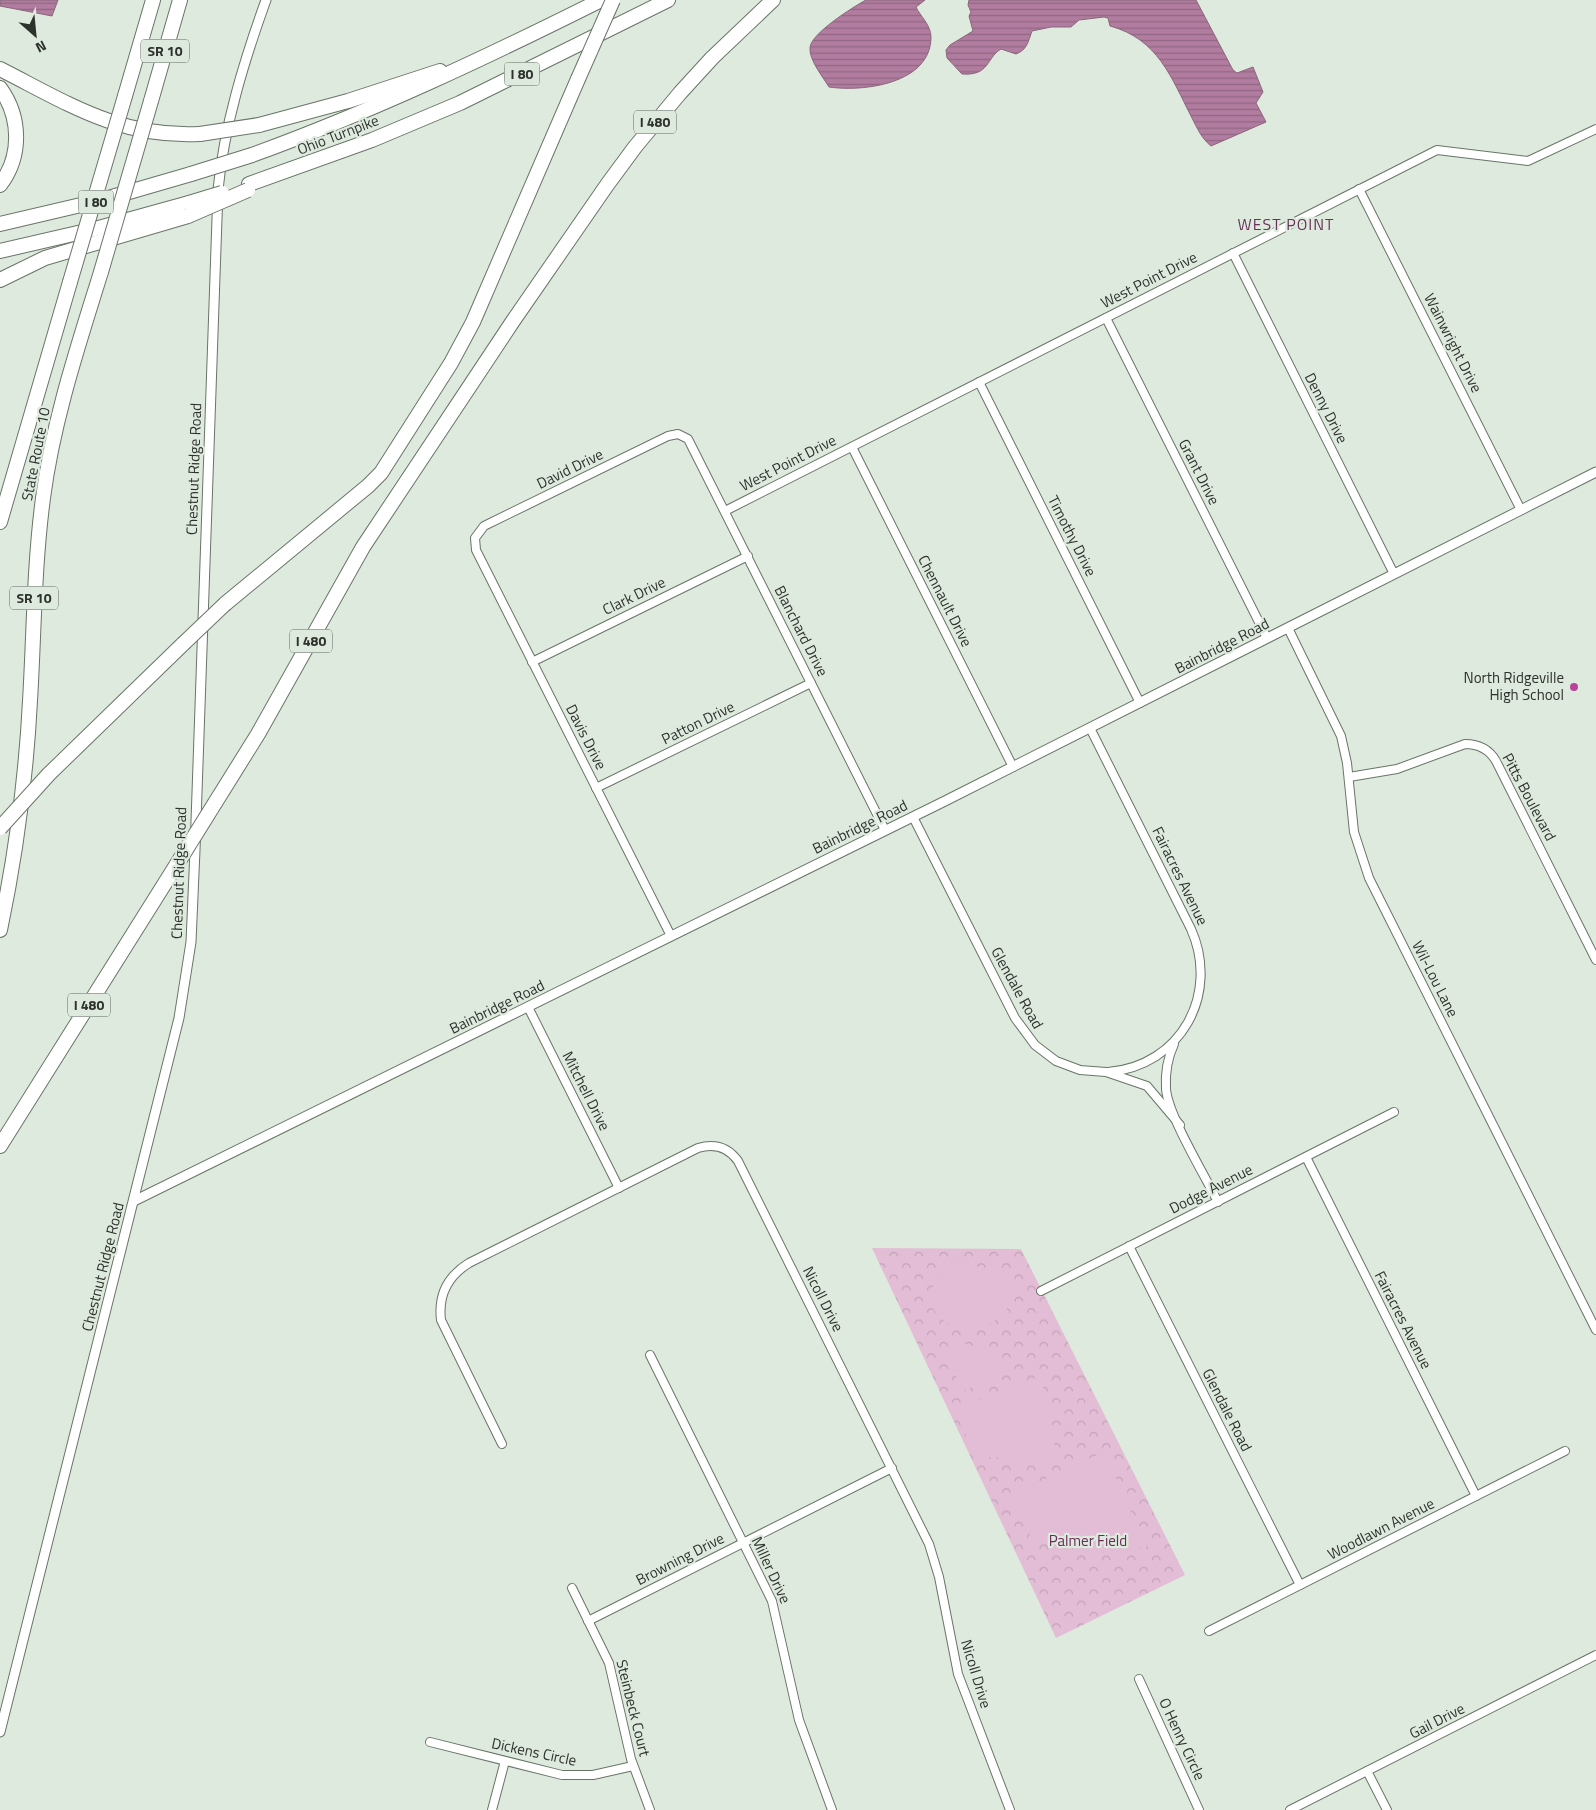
<svg xmlns="http://www.w3.org/2000/svg" width="1596" height="1810" font-family="'Titillium Web',sans-serif">
<defs>
<pattern id="park-crowns" width="20" height="18" patternUnits="userSpaceOnUse" patternTransform="scale(1.25)"><rect width="20" height="18" fill="#e2bdd5"/><path d="M2 6a3 3 0 1 1 6 0M12 15a3 3 0 1 1 6 0" fill="none" stroke="#c2a3b7"/></pattern>
<pattern id="water-rules" width="6" height="5" patternUnits="userSpaceOnUse" patternTransform="scale(1.25)"><rect width="6" height="5" fill="#b17c9f"/><path d="M0 2.5h6" fill="none" stroke="#906682"/></pattern>
</defs>
<rect width="100%" height="100%" fill="#deeadd"/>
<path fill="url(#park-crowns)" d="M 872,1248 L 1021,1249 L 1185,1575 L 1056,1638 Z"/>
<g fill="#e2bdd5">
<path d="M 950,1262 L 1014,1273 L 1006,1314 L 984,1327 L 946,1323 L 924,1299 Z"/>
<path d="M 947,1339 L 990,1351 L 1005,1370 L 960,1393 Z"/>
<path d="M 1041,1376 L 1058,1462 L 974,1456 L 955,1408 Z"/>
<path d="M 1104,1452 L 1147,1547 L 1100,1552 L 1035,1542 L 1005,1497 Z"/>
</g>
<g fill="url(#water-rules)" stroke="#8a667d">
<path d="M 0,0 L 58,0 L 52,16 L 0,6 Z"/>
<path d="M 866,0 L 925,0 L 916,7 C 920,16 931,25 931,37 C 931,84 863,92 829,87 C 823,77 809,60 810,48 C 810,34 853,7 866,0 Z"/>
<path d="M 969,0 L 1196,0 L 1233,70 L 1237,73 L 1253,67 L 1263,92 L 1256,103 L 1266,122 L 1211,146 C 1202,139 1197,128 1192,118 C 1171,77 1158,39 1110,26 L 1108,18 L 1104,17 L 1079,20 L 1071,27 L 1051,27 L 1032,31 C 1028,42 1027,50 1016,54 L 1001,49 C 986,58 990,76 962,74 L 947,58 L 946,50 L 950,45 L 973,31 L 969,16 L 971,12 L 968,5 Z"/>
</g>
<g fill="none" stroke-linecap="round" stroke-linejoin="round">
<g stroke="#697468" stroke-width="10">
<g id="minor">
<path d="M 1359,189 L 1521,510"/>
<path d="M 1233,253 L 1394,574"/>
<path d="M 1106,318 L 1267,638"/>
<path d="M 979,382 L 1140,703"/>
<path d="M 852,447 L 1013,767"/>
<path d="M 725,511 L 1437,150 L 1528,161 L 1596,129"/>
<path d="M 1288,628 L 1341,736 L 1347,763 L 1354,832 L 1369,878 L 1596,1330"/>
<path d="M 532,662 L 748,556"/>
<path d="M 1090,728 L 1191,929 C 1220,994 1181,1066 1108,1072"/>
<path d="M 1349,777 L 1397,769 L 1465,744 C 1479,744 1489,749 1496,761 L 1596,960"/>
<path d="M 596,788 L 811,683"/>
<path d="M 913,817 L 1015,1018 L 1035,1045 L 1056,1061 L 1080,1070 L 1106,1072 L 1147,1086 L 1180,1125"/>
<path d="M 671,936 L 476,550 L 475,538 L 484,526 L 668,436 L 678,434 L 688,439 L 885,830"/>
<path d="M 528,1007 L 619,1188"/>
<path d="M 1174,1044 C 1168,1057 1165,1074 1166,1089 C 1168,1115 1205,1176 1218,1202"/>
<path d="M 1306,1157 L 1476,1496"/>
<path d="M 1129,1246 L 1300,1585"/>
<path d="M 1041,1291 L 1394,1112"/>
<path d="M 650,1355 L 772,1601 L 799,1720 L 832,1810"/>
<path d="M 502,1444 L 441,1320 C 438,1295 448,1276 469,1263 L 698,1148 C 715,1143 728,1147 738,1161 L 929,1544 L 939,1577 L 958,1674 L 1010,1810"/>
<path d="M 572,1588 L 609,1663 L 631,1759 L 650,1810"/>
<path d="M 588,1621 L 892,1468"/>
<path d="M 1209,1631 L 1565,1451"/>
<path d="M 1139,1679 L 1199,1810"/>
<path d="M 430,1742 L 562,1775 L 593,1775 L 633,1766"/>
<path d="M 1367,1771 L 1387,1810"/>
<path d="M 492,1810 L 505,1761"/>
<path d="M 1290,1810 L 1596,1655"/>
</g>
</g>
<g stroke="#697468" stroke-width="11">
<g id="tertiary">
<path d="M 134,1201 L 945,801 L 1596,472"/>
<path d="M 0,1732 L 179,1018 L 191,942 L 195,850 L 218,190 C 224,126 244,61 266,0"/>
</g>
</g>
<g stroke="#697468" stroke-width="16">
<g id="motorway">
<path d="M 0,69 C 69,104 120,138 200,134"/>
<path d="M 0,88 C 21,117 22,156 0,185"/>
<path d="M 125,96 L 153,0"/>
<path d="M 151,101 L 180,0"/>
<path d="M 259,125 L 348,101 L 440,71"/>
<path d="M 252,155 C 373,111 487,57 601,0"/>
<path d="M 249,184 L 372,140 L 460,103 L 668,0"/>
<path d="M 0,224 L 98,201 L 191,174"/>
<path d="M 0,251 L 95,229 L 189,203"/>
<path d="M 0,280 L 45,258 L 188,216"/>
<path d="M 0,522 L 70,282"/>
<path d="M 225,604 L 368,486 L 381,473 L 451,363 L 473,322 L 578,79"/>
<path d="M 49,774 L 183,644"/>
<path d="M 215,803 L 258,734 L 363,547 L 513,321 L 607,185 L 635,147 L 680,93 L 712,58 L 773,0"/>
<path d="M 0,930 C 16,854 26,778 30,701 C 34,634 34,566 43,498 C 53,421 78,346 101,272"/>
<path d="M 0,1146 L 177,864"/>
</g>
</g>
<use href="#minor" stroke="#fff" stroke-width="8"/>
<use href="#tertiary" stroke="#fff" stroke-width="9"/>
<use href="#motorway" stroke="#fff" stroke-width="14"/>
<g stroke="#697468" stroke-width="16" stroke-linecap="butt">
<g id="motorway-bridge">
<path d="M 578,79 L 613,0"/>
<path d="M 200,134 L 259,125"/>
<path d="M 191,174 L 252,155"/>
<path d="M 189,203 L 222,193"/>
<path d="M 188,216 L 248,190"/>
<path d="M 101,272 L 151,101"/>
<path d="M 70,282 L 125,96"/>
<path d="M 183,644 L 225,604"/>
<path d="M 0,828 L 49,774"/>
<path d="M 177,864 L 215,803"/>
</g>
</g>
<use href="#motorway-bridge" stroke="#fff" stroke-width="14"/>
</g>
<circle fill="#ba449b" stroke="#deeadd" stroke-width="2" cx="1574" cy="687" r="5"/>
<g text-anchor="middle" stroke-width="4.5" stroke-linejoin="round" paint-order="stroke">
<g fill="#deeadd" stroke="#636962" stroke-width="1">
<rect x="141" y="39.5" width="48" height="23" rx="4"/>
<rect x="504.5" y="62.5" width="35" height="23" rx="4"/>
<rect x="634" y="110.5" width="42" height="23" rx="4"/>
<rect x="78.5" y="190.5" width="35" height="23" rx="4"/>
<rect x="10" y="586.5" width="48" height="23" rx="4"/>
<rect x="290" y="629.5" width="42" height="23" rx="4"/>
<rect x="68" y="993.5" width="42" height="23" rx="4"/>
</g>
<g font-size="14" font-weight="bold" fill="#2e322d">
<text x="165" y="56">SR 10</text>
<text x="522" y="79">I 80</text>
<text x="655" y="127">I 480</text>
<text x="96" y="207">I 80</text>
<text x="34" y="603">SR 10</text>
<text x="311" y="646">I 480</text>
<text x="89" y="1010">I 480</text>
</g>
<g font-size="15" fill="#2e322d" stroke="#deeadd">
<text transform="translate(338 135) rotate(-21)" y="5">Ohio Turnpike</text>
<text transform="translate(1149 280) rotate(-27)" y="5">West Point Drive</text>
<text transform="translate(1453 343) rotate(63)" y="5">Wainwright Drive</text>
<text transform="translate(1326 408) rotate(63)" y="5">Denny Drive</text>
<text transform="translate(36 454) rotate(-79)" y="5">State Route 10</text>
<text transform="translate(788 463) rotate(-27)" y="5">West Point Drive</text>
<text transform="translate(194 469) rotate(-88)" y="5">Chestnut Ridge Road</text>
<text transform="translate(570 469) rotate(-26)" y="5">David Drive</text>
<text transform="translate(1199 472) rotate(63)" y="5">Grant Drive</text>
<text transform="translate(1072 536) rotate(63)" y="5">Timothy Drive</text>
<text transform="translate(634 596) rotate(-26)" y="5">Clark Drive</text>
<text transform="translate(945 601) rotate(63)" y="5">Chennault Drive</text>
<text transform="translate(801 631) rotate(63)" y="5">Blanchard Drive</text>
<text transform="translate(1222 646) rotate(-27)" y="5">Bainbridge Road</text>
<text transform="translate(698 723) rotate(-26)" y="5">Patton Drive</text>
<text transform="translate(586 737) rotate(63)" y="5">Davis Drive</text>
<text transform="translate(1529 797) rotate(62)" y="5">Pitts Boulevard</text>
<text transform="translate(860 827) rotate(-26)" y="5">Bainbridge Road</text>
<text transform="translate(179 873) rotate(-88)" y="5">Chestnut Ridge Road</text>
<text transform="translate(1180 876) rotate(64)" y="5">Fairacres Avenue</text>
<text transform="translate(1435 979) rotate(63)" y="5">Wil-Lou Lane</text>
<text transform="translate(1017 988) rotate(61)" y="5">Glendale Road</text>
<text transform="translate(497 1007) rotate(-26)" y="5">Bainbridge Road</text>
<text transform="translate(586 1091) rotate(63)" y="5">Mitchell Drive</text>
<text transform="translate(1211 1189) rotate(-27)" y="5">Dodge Avenue</text>
<text transform="translate(103 1267) rotate(-76)" y="5">Chestnut Ridge Road</text>
<text transform="translate(823 1299) rotate(63)" y="5">Nicoll Drive</text>
<text transform="translate(1403 1320) rotate(63)" y="5">Fairacres Avenue</text>
<text transform="translate(1227 1410) rotate(63)" y="5">Glendale Road</text>
<text transform="translate(1381 1529) rotate(-27)" y="5">Woodlawn Avenue</text>
<text transform="translate(680 1559) rotate(-27)" y="5">Browning Drive</text>
<text transform="translate(771 1570) rotate(65)" y="5">Miller Drive</text>
<text transform="translate(976 1674) rotate(73)" y="5">Nicoll Drive</text>
<text transform="translate(633 1708) rotate(76)" y="5">Steinbeck Court</text>
<text transform="translate(1437 1721) rotate(-27)" y="5">Gail Drive</text>
<text transform="translate(1182 1739) rotate(65)" y="5">O Henry Circle</text>
<text transform="translate(534 1752) rotate(12)" y="5">Dickens Circle</text>
</g>
<g font-size="15" fill="#2e322d" stroke="#deeadd" text-anchor="end">
<text x="1564" y="683">North Ridgeville<tspan x="1564" dy="17">High School</tspan></text>
</g>
<g font-size="15" fill="#6b2a59" stroke="#deeadd">
<text x="1088" y="1546">Palmer Field</text>
</g>
<g font-size="16" letter-spacing="1" fill="#6c325b" stroke="#deeadd">
<text x="1286" y="230">WEST POINT</text>
</g>
</g>
<g transform="translate(35 35) rotate(153)" stroke="#deeadd" stroke-width="4" paint-order="stroke">
<path d="M0-4L9 19L0 12L-9 19Z" fill="#2e322d"/>
<text y="-8" font-size="14" font-weight="bold" text-anchor="middle" fill="#2e322d">N</text>
</g>
</svg>
